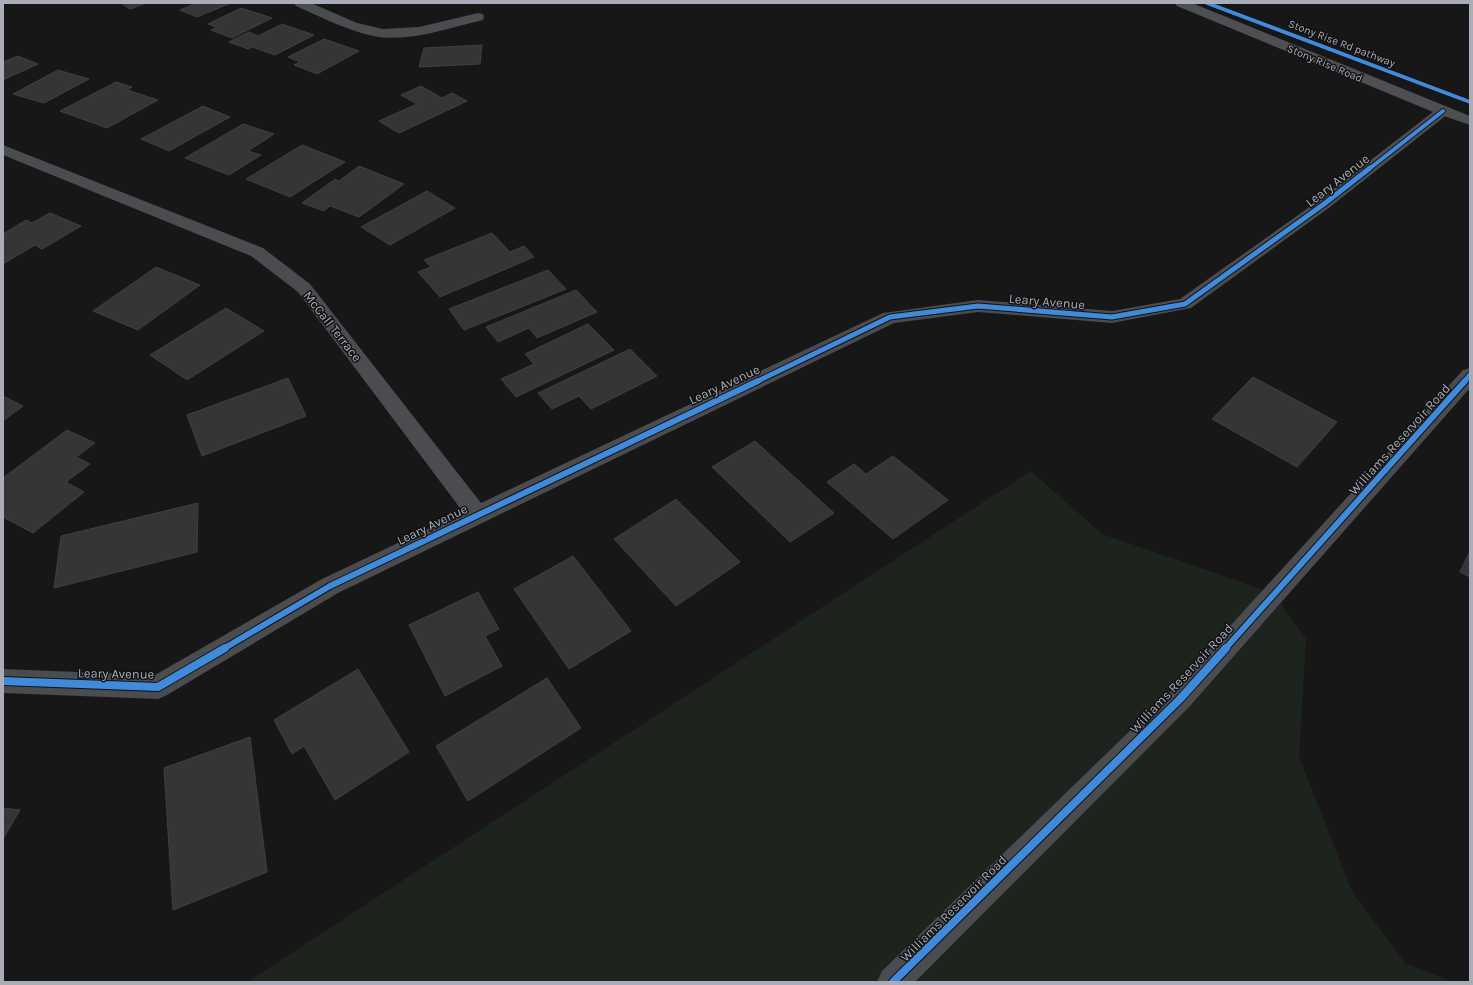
<svg xmlns="http://www.w3.org/2000/svg" width="1473" height="985" font-family="Karla,sans-serif">
<rect width="100%" height="100%" fill="#171717"/>
<path fill="#1d241e" d="M 1031,471 L 1102,534 L 1273,593 L 1306,639 L 1299,757 L 1353,894 L 1406,964 L 1454,982 L 247,982 Z"/>
<g fill="#353536" stroke="#3f4043">
<path d="M 121,3 L 146,3 L 130,9 Z"/>
<path d="M 192,3 L 231,3 L 197,17 L 180,10 L 194,4 Z"/>
<path d="M 241,8 L 272,18 L 232,38 L 211,30 L 217,27 L 208,24 Z"/>
<path d="M 282,24 L 314,35 L 275,55 L 252,47 L 248,49 L 229,42 L 249,32 L 258,36 Z"/>
<path d="M 324,39 L 359,51 L 317,74 L 294,65 L 300,62 L 288,57 Z"/>
<path d="M 482,45 L 480,64 L 419,67 L 424,48 Z"/>
<path d="M 18,56 L 38,64 L 3,80 L 3,62 Z"/>
<path d="M 58,70 L 89,79 L 44,103 L 13,94 Z"/>
<path d="M 116,82 L 132,87 L 127,90 L 158,100 L 107,128 L 60,111 Z"/>
<path d="M 421,86 L 442,98 L 452,93 L 467,101 L 399,133 L 379,121 L 417,104 L 401,95 Z"/>
<path d="M 203,106 L 230,117 L 169,151 L 141,139 Z"/>
<path d="M 243,124 L 274,134 L 248,151 L 261,155 L 229,175 L 185,158 Z"/>
<path d="M 302,145 L 345,162 L 290,197 L 246,179 Z"/>
<path d="M 359,166 L 404,184 L 359,217 L 330,206 L 324,211 L 302,203 L 335,179 L 339,181 Z"/>
<path d="M 427,191 L 455,208 L 390,245 L 361,227 Z"/>
<path d="M 50,213 L 81,226 L 42,249 L 35,245 L 3,264 L 3,234 L 26,220 L 32,223 Z"/>
<path d="M 492,233 L 510,252 L 524,246 L 534,257 L 440,297 L 418,272 L 431,267 L 424,260 Z"/>
<path d="M 156,267 L 200,285 L 138,330 L 93,311 Z"/>
<path d="M 548,270 L 566,289 L 464,330 L 449,309 Z"/>
<path d="M 576,290 L 597,312 L 537,338 L 529,328 L 498,342 L 486,327 Z"/>
<path d="M 226,308 L 264,331 L 187,380 L 150,355 Z"/>
<path d="M 588,324 L 614,350 L 516,397 L 501,379 L 534,364 L 525,354 Z"/>
<path d="M 630,349 L 657,376 L 591,409 L 579,396 L 552,409 L 538,393 Z"/>
<path d="M 1253,377 L 1337,422 L 1297,467 L 1212,419 Z"/>
<path d="M 288,378 L 306,416 L 202,456 L 187,415 Z"/>
<path d="M 3,396 L 23,406 L 3,421 Z"/>
<path d="M 67,430 L 95,443 L 76,457 L 90,464 L 66,482 L 84,492 L 33,533 L 3,517 L 3,478 Z"/>
<path d="M 755,441 L 834,513 L 790,542 L 712,467 Z"/>
<path d="M 893,456 L 948,500 L 893,539 L 827,482 L 854,464 L 866,474 Z"/>
<path d="M 676,499 L 740,562 L 676,606 L 614,539 Z"/>
<path d="M 198,503 L 197,552 L 54,588 L 61,536 Z"/>
<path d="M 1470,551 L 1470,577 L 1460,572 Z"/>
<path d="M 573,556 L 631,631 L 569,669 L 514,589 Z"/>
<path d="M 478,592 L 499,629 L 485,636 L 502,666 L 445,696 L 409,625 Z"/>
<path d="M 358,669 L 409,752 L 335,800 L 304,746 L 292,754 L 274,720 Z"/>
<path d="M 547,678 L 581,728 L 468,801 L 436,746 Z"/>
<path d="M 250,737 L 267,872 L 173,910 L 164,768 Z"/>
<path d="M 3,808 L 20,810 L 3,839 Z"/>
</g>
<g fill="none" stroke-linecap="round" stroke-linejoin="round">
<g fill="#4b4c50" fill-rule="evenodd">
<path d="M 294,3 L 311,3 L 357,23 L 383,29 L 419,27 L 478,13 L 483,14 L 484,17 L 483,20 C 448,28 409,43 373,36 C 346,30 321,17 296,6 Z"/>
<path d="M 1443,107 L 1448,108 L 1450,111 L 1448,114 L 1330,207 L 1191,308 L 1112,323 L 978,312 L 894,323 L 338,593 L 167,695 L 158,699 L 3,693 L 3,669 L 155,675 L 322,579 L 463,512 L 298,292 L 251,256 L 3,155 L 3,145 L 263,248 L 310,284 L 481,503 L 883,313 L 978,300 L 1112,311 L 1180,299 L 1318,201 L 1438,108 Z"/>
<path d="M 1470,368 L 1470,388 L 1189,707 L 915,982 L 877,982 L 882,971 L 1171,691 L 1463,370 Z"/>
</g>
<path fill="#4d4f52" fill-rule="evenodd" d="M 1175,3 L 1192,3 L 1470,116 L 1470,125 L 1438,114 L 1177,6 Z"/>
<g stroke="#111113" stroke-width="5.5">
<g id="cycleway-far3">
<path d="M 1207,3 L 1470,102"/>
<path d="M 1369,169 L 1443,111"/>
</g>
</g>
<g stroke="#111113" stroke-width="7">
<g id="cycleway-far2">
<path d="M 756,382 L 890,317 L 978,306 L 1112,317 L 1185,304 L 1324,204 L 1370,168"/>
<path d="M 1464,382 L 1470,375"/>
</g>
</g>
<g stroke="#111113" stroke-width="8">
<g id="cycleway-far1">
<path d="M 223,649 L 330,586 L 758,381"/>
<path d="M 1225,649 L 1465,381"/>
</g>
</g>
<g stroke="#111113" stroke-width="10">
<g id="cycleway">
<path d="M 3,681 L 158,687 L 225,648"/>
<path d="M 893,982 L 1180,699 L 1226,648"/>
</g>
</g>
<use href="#cycleway-far3" stroke="#408adc" stroke-width="4"/>
<use href="#cycleway-far2" stroke="#408adc" stroke-width="5"/>
<use href="#cycleway-far1" stroke="#408adc" stroke-width="6"/>
<use href="#cycleway" stroke="#408adc" stroke-width="8"/>
</g>
<g text-anchor="middle" stroke-width="3" stroke-linejoin="round" paint-order="stroke">
<g font-size="11" fill="#a8adb8" stroke="#111113">
<text transform="translate(1342 43) rotate(21)" y="4">Stony Rise Rd pathway</text>
<text transform="translate(1325 63) rotate(23)" y="4">Stony Rise Road</text>
</g>
<g font-size="13" fill="#a8adb8" stroke="#111113">
<text transform="translate(1337 180) rotate(-38)" y="5">Leary Avenue</text>
<text transform="translate(1047 301) rotate(5)" y="5">Leary Avenue</text>
<text transform="translate(333 326) rotate(52)" y="5">McCall Terrace</text>
<text transform="translate(724 384) rotate(-25)" y="5">Leary Avenue</text>
<text transform="translate(1399 439) rotate(-48)" y="5">Williams Reservoir Road</text>
<text transform="translate(432 524) rotate(-26)" y="5">Leary Avenue</text>
<text transform="translate(116 673) rotate(1)" y="5">Leary Avenue</text>
<text transform="translate(1181 678) rotate(-47)" y="5">Williams Reservoir Road</text>
<text transform="translate(953 908) rotate(-45)" y="5">Williams Reservoir Road</text>
</g>
</g>
<rect width="1473" height="985" fill="none" stroke="#a8adb8" stroke-width="8"/>
</svg>
